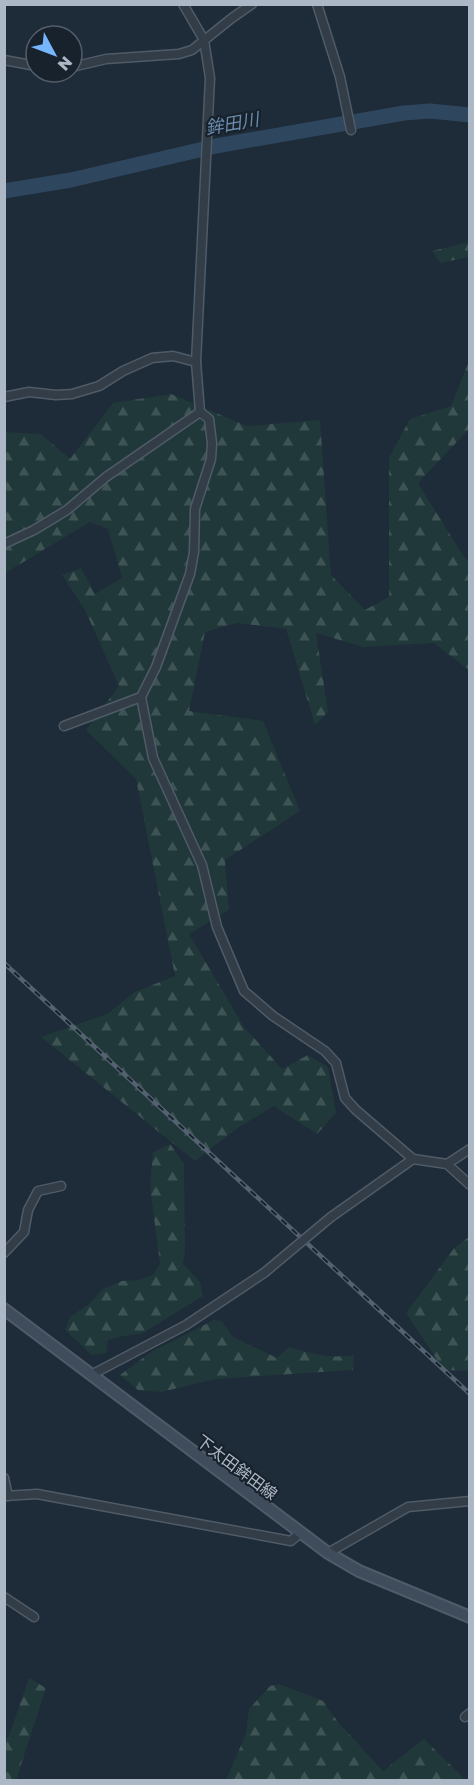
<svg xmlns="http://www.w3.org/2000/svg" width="474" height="1785" font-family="'Golos Text','Noto Sans JP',sans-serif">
<defs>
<pattern id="forest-firs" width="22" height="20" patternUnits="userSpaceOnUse" patternTransform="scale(1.5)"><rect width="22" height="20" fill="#203839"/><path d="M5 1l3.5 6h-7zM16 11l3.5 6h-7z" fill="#3e5354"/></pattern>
</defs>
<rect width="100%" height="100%" fill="#1e2b38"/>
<g fill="url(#forest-firs)">
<path d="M 469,242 L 469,257 L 440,263 L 432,251 Z"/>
<path d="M 469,361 L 469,429 L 418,483 L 464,557 L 469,562 L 469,670 L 434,643 L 363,647 L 316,633 L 328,712 L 315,725 L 286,629 L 237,623 L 205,632 L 189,711 L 263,721 L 300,811 L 225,860 L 229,910 L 189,934 L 244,1027 L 282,1069 L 308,1055 L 328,1067 L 336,1113 L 317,1134 L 274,1106 L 239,1127 L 195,1161 L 41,1037 L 107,1014 L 135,992 L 175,976 L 136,779 L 86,730 L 119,686 L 85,610 L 62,575 L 81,568 L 95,594 L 122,578 L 108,529 L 90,522 L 5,573 L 4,432 L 41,434 L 70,459 L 113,403 L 171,394 L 247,426 L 320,420 L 331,575 L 365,610 L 389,597 L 389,458 L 410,419 L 451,406 Z"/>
<path d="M 170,1144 L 184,1164 L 185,1249 L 183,1264 L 200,1282 L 203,1296 L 141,1334 L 123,1336 L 108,1340 L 106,1353 L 92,1355 L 65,1330 L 70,1317 L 89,1304 L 103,1289 L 122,1281 L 138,1280 L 153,1275 L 160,1264 L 150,1186 L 153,1152 Z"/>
<path d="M 469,1237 L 469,1371 L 444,1370 L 406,1313 L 455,1247 Z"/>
<path d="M 214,1320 L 222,1321 L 233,1337 L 277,1358 L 289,1347 C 314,1354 329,1359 354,1355 L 353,1370 L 216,1379 L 161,1392 L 138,1390 L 120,1375 L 151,1352 Z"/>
<path d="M 29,1678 L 46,1688 L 16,1780 L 5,1780 L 5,1740 L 9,1736 Z"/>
<path d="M 279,1684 L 323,1701 L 338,1722 L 383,1771 L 424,1739 L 466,1780 L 226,1780 L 246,1734 L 249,1709 L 270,1686 Z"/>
</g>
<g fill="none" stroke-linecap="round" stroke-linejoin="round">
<path stroke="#2f465f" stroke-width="15" d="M 4,191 L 71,180 L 216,146 L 404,113 L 430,111 L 470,115"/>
<g stroke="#4f5b67" stroke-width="11">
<g id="minor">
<path d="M 183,4 L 204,40 L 210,78 L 196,362 L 200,412 L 209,419 L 212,443 L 211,459 L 195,509 L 194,552 L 190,574 L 156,667 L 141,697 L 153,758 L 202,865 L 217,927 L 244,991 L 273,1016 L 325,1051 L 336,1063 L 345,1098 L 356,1110 L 413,1159 L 447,1164 L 470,1185"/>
<path d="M 317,4 L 340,77 L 351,130"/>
<path d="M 4,60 L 36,66"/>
<path d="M 72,67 L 106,59 L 179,54 L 192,50 L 232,18 L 252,4"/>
<path d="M 4,397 L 29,392 L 56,395 L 72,394 L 99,386 L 123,371 L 152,358 L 173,356 L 196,362"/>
<path d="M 4,544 L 34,530 L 67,510 L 106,477 L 200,412"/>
<path d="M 64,726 L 141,697"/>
<path d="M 447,1164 L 470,1149"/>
<path d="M 331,1217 L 413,1159"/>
<path d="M 4,1253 L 24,1232 L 28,1210 L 38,1191 L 61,1186"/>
<path d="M 91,1375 L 186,1325 L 264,1273"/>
<path d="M 4,1478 L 8,1496"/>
<path d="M 4,1496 L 37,1494 L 291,1541 L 300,1533"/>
<path d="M 328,1553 L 408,1507 L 470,1501"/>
<path d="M 4,1597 L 34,1617"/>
<path d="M 465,1717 L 470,1713"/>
</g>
</g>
<g stroke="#4f5b67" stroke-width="14">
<path id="secondary" d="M 4,1309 L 328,1553 L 359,1571 L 470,1617"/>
</g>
<use href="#minor" stroke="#323d48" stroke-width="8"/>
<use href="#secondary" stroke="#3f4c5c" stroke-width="10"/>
<g stroke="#536170" stroke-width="4.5">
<path id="rail" d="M 4,963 L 470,1394"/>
</g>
<use href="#rail" stroke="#18222d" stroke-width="2" stroke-dasharray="7" stroke-linecap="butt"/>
<g stroke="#4f5b67" stroke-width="11" stroke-linecap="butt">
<path id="minor-bridge" d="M 264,1273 L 331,1217"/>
</g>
<use href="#minor-bridge" stroke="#323d48" stroke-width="8"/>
</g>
<g text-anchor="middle" stroke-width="4.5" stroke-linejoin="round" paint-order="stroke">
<g font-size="16" fill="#acb8c6" stroke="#18222d">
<text transform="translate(237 1467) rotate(37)" y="6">下太田鉾田線</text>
</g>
<g font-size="18" font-style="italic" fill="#6a8bac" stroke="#18222d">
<text transform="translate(232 124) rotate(-10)" y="6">鉾田川</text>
</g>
</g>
<rect width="474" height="1785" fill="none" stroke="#acb8c6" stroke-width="12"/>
<g transform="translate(54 54) rotate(131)"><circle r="28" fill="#18222d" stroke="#535e6a" stroke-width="1.5"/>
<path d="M0-4.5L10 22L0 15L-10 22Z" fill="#77b6ff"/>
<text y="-9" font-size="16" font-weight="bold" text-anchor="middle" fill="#acb8c6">N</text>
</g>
</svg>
